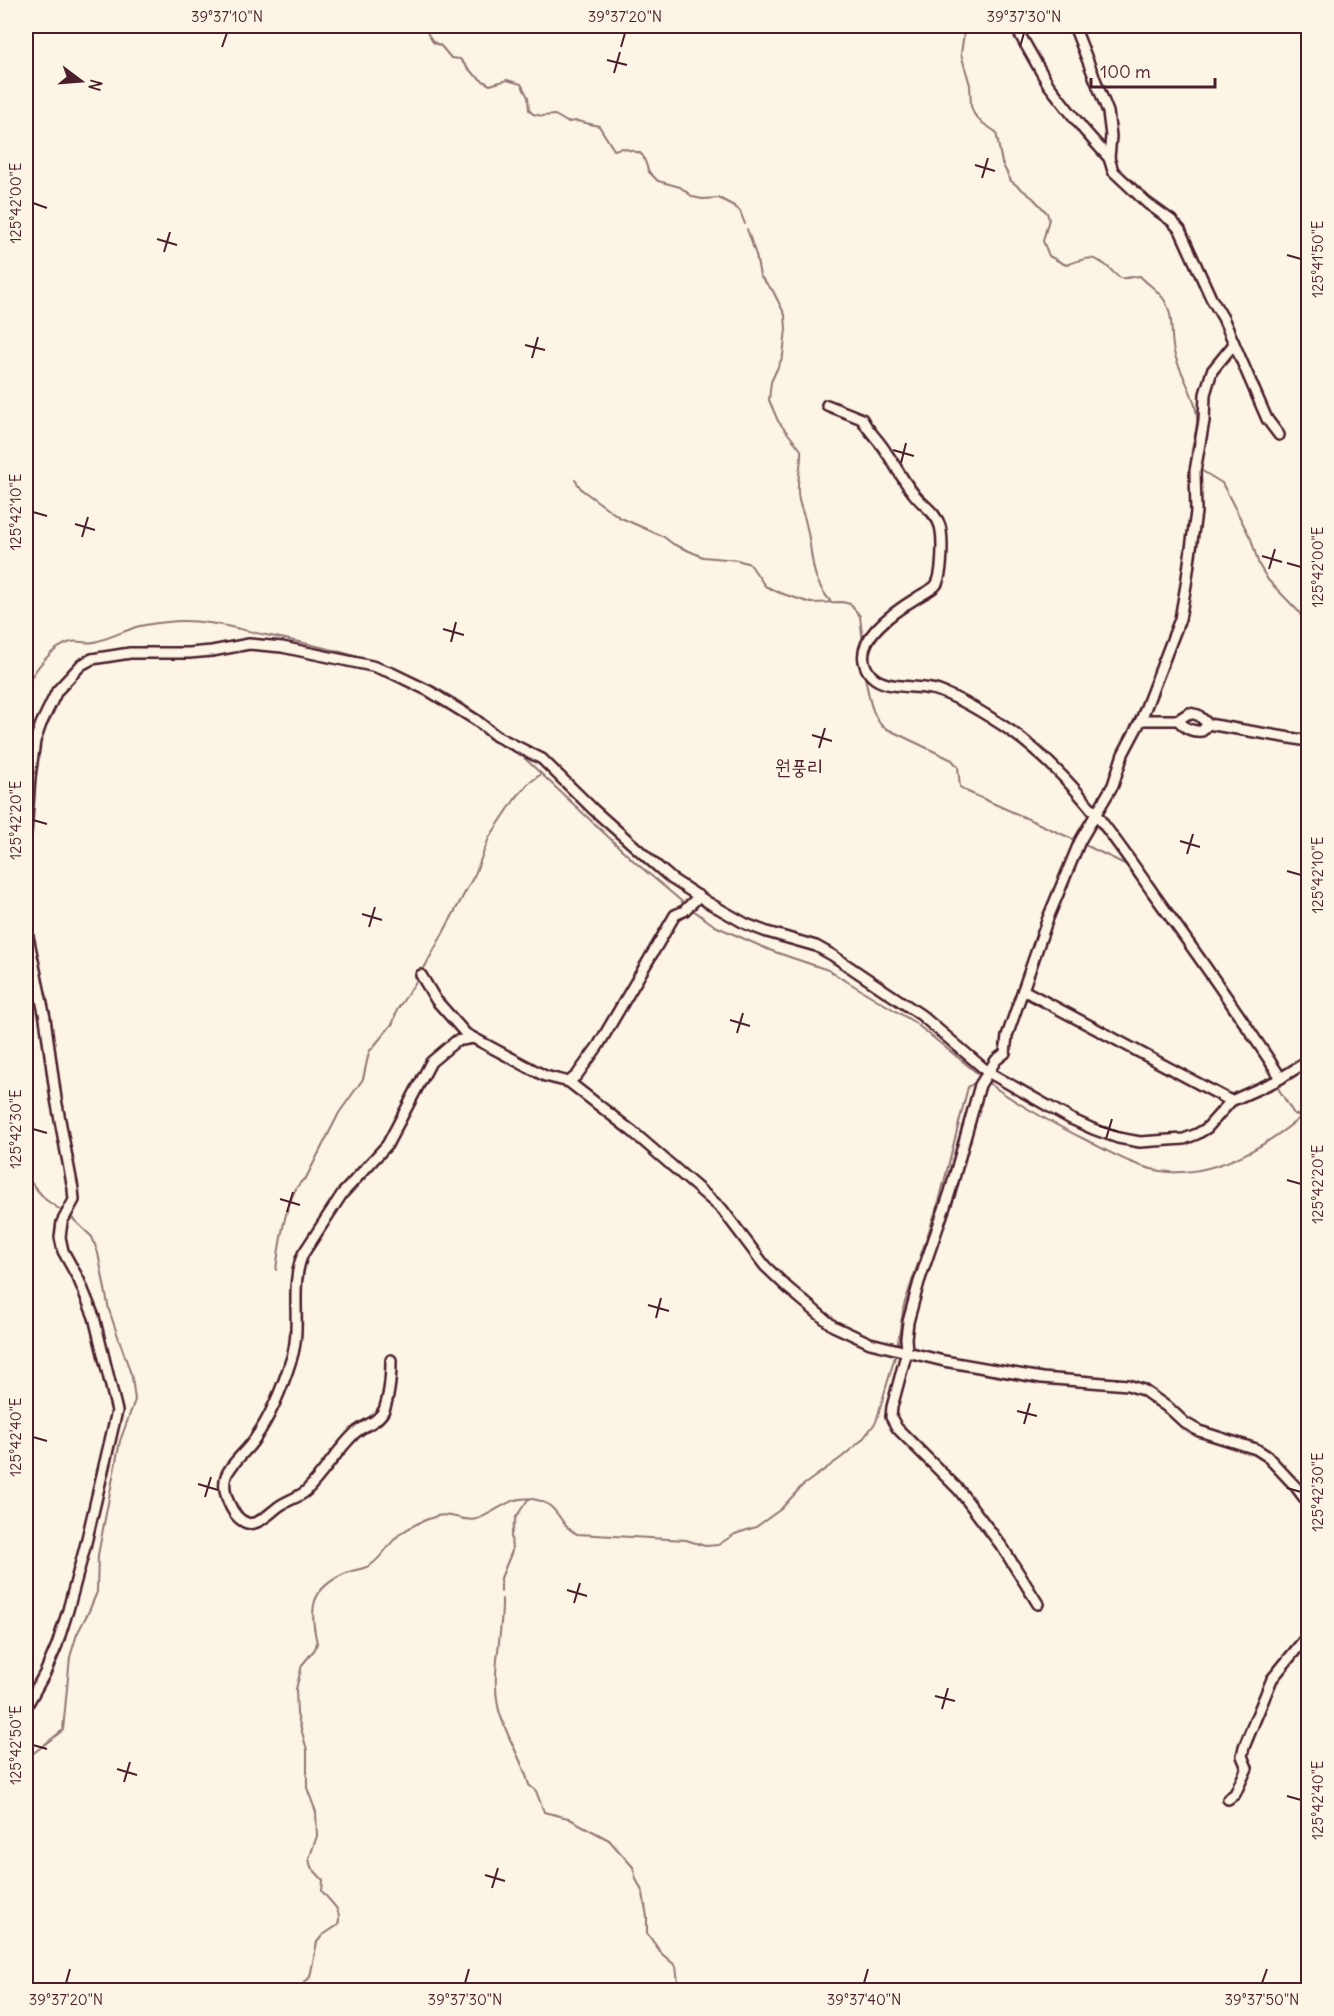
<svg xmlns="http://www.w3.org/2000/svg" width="1334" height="2016" font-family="Delius,'Poor Story',sans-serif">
<rect width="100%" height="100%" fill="#fcf5e5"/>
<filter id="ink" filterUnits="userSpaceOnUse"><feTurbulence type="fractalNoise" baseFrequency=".0167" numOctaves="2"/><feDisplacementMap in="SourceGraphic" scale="12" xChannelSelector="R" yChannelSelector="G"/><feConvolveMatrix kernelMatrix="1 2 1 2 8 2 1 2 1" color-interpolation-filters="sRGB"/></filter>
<g filter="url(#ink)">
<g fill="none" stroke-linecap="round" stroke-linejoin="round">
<g stroke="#917474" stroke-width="2">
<path d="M 423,26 L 433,42 L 441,46 L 451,58 L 460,59 C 469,70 476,78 490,85 L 507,80 L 521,84 L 528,97 L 529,110 L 533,114 L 542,116 L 555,115 L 567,122 L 577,121 L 599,126 L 614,150 L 622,148 L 640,153 L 643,156 L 649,172 L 658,181 L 680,187 L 693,197 L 702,199 L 719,198 L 734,206 L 740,211 L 745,224"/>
<path d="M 965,26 L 961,54 L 970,85 L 971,106 L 974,114 L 981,122 L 996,132 L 1002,163 L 1011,181 L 1033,198 L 1047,213 L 1049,219 L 1043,241 L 1049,256 L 1066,265 C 1086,258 1093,253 1110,269 C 1113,272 1117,277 1121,278 C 1127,279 1135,276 1140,276 C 1148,285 1160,291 1166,303 C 1174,318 1170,335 1174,352 C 1180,374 1196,396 1197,418 C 1198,434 1188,448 1193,464"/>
<path d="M 747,229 L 756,255 L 760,276 L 773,291 L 785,315 L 786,329 L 783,356 L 771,382 L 769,400 L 778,421 L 801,450 C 802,464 797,478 798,492 C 798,504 804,513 806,524 C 814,554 808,577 832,603"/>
<path d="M 1199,469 L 1222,483 L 1251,539 L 1259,565 L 1268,580 L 1299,612 L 1308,629"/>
<path d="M 575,480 L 582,490 L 619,517 L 664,537 L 673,544 L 703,557 L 737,560 L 750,564 L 765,586 L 780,593 L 811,603 L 842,602 L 850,604 L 860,616 L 863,643"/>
<path d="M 864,672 C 868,690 870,714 883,727 L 952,760 L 958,767 L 960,787 L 968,792 L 1077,841"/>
<path d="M 26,685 C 36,669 51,647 71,642 C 78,640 86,644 94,642 C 108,639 122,632 136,627 C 146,624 158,623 168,622 C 201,618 234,628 266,635 C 353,653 434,671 501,734"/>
<path d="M 517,751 L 636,863 L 686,905"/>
<path d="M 1083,844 L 1129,866"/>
<path d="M 690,908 L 715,926 L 772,951 L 828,970 L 914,1022 L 982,1077"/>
<path d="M 422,972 L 475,874 L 489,838 L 515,799 L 528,784 L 541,774"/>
<path d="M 1263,1057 L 1268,1072 L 1273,1079"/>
<path d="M 986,1081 C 1016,1104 1050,1122 1084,1139 C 1110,1152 1139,1170 1169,1172 C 1220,1175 1271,1143 1308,1111"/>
<path d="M 1276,1085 L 1294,1114 L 1301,1116"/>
<path d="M 26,1177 L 46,1200 L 65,1213"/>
<path d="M 276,1270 C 279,1248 286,1189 306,1178 L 339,1113 L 363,1079 L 369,1052 L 393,1023 L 397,1010 L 419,977"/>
<path d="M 897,1348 L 904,1305 L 940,1198 L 968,1087 L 974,1083 L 978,1083"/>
<path d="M 501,1592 L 501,1578 L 512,1551 L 511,1535 L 516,1517 L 529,1498"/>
<path d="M 502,1599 C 503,1635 491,1670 498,1706 C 504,1734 522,1758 529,1785 L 536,1791 L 544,1812 L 568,1818 L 609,1840 L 633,1867 L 636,1879 L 643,1893 L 647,1917 L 647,1933 L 662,1954 L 676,1966 L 679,1990"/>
<path d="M 26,1759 L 63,1730 L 70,1657 L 77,1634 L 89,1611 L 97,1592 L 98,1555 L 120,1441 L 135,1400 L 132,1377 L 109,1310 L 98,1253 L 92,1237 L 70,1216"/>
<path d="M 298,1990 L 310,1977 L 317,1942 L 323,1935 L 338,1925 C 343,1908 330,1903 322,1891 L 323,1880 L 311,1867 L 309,1859 L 317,1836 L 316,1812 L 307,1788 L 307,1750 L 297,1714 L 296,1689 L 302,1665 L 315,1649 L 317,1643 C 309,1608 310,1589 346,1573 C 354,1569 365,1570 372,1564 C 383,1556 390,1542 400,1534 C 411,1526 424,1520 437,1516 C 451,1512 464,1523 477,1519 C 496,1513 510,1495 532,1499 C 561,1503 557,1525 577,1534 L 686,1540 L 705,1546 L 718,1545 L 735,1534 L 756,1527 L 781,1509 L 802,1486 L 842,1457 L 862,1440 L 876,1422 L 896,1353"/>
</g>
<g stroke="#4a1f2b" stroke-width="14">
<g id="street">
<path d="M 1015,26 L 1048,84 L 1084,130 L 1109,158 L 1113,171 L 1147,203 L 1172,221 L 1180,230 L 1211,298 L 1223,318 L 1267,419 L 1279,435"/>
<path d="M 1074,26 L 1108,112 L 1111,136 L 1109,158"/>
<path d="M 827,405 L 862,419 C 868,431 879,440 886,452 C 896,466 903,481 914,494 C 922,505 936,512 940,526 C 943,537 943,575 936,585 C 932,590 924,593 918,597 C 898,609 855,637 865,665 C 875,695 918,682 939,691 C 964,700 989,716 1011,731 C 1071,774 1112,834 1153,893 C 1197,954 1240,1015 1281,1078"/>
<path d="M 1141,720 L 1178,720"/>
<path d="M 1208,724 L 1202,731 C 1191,732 1185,728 1178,720 L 1189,713 L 1198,715 L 1208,724 L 1308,741"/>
<path d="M 26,833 L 30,777 L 35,741 L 41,724 L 57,691 L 81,665 L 92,659 L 130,653 L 189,653 L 212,651 L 249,644 L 282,647 L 372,666 L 392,673 L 429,691 L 476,720 L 496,736 L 542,759 L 594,810 L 650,860 L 672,879 L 709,903 L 746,924 L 767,932 L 816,946 L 832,955 L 921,1015 L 988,1072 L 1071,1119 L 1093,1129 L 1118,1138 L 1140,1142 L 1184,1139 L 1197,1134 L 1207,1128 L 1231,1101 L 1276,1081 L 1308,1061"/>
<path d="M 26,899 L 26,919"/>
<path d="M 26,927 L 45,1018 L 56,1099 L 73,1189 L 74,1200 L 62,1222 L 60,1237 L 63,1251 L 79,1280 L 94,1317 L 117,1411 L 85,1547 L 68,1610 L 57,1645 L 45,1673 L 26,1707"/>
<path d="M 421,975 L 436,1000 L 466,1034 L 545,1076 L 569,1082 L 577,1075 L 598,1046 L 675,915 L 684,911 L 699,896"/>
<path d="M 1023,990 L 1231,1101"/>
<path d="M 569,1082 L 633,1132 L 722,1209 L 765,1266 L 788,1288 L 833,1326 L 870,1343 L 944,1361 L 1042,1378 L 1128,1385 L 1143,1390 L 1170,1409 L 1185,1423 L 1199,1431 L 1256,1449 L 1267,1456 L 1296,1487 L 1308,1503"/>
<path d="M 391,1360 C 391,1376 390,1394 384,1410 C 377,1424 362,1425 353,1435 C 336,1452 323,1474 306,1491 C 298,1498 287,1500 278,1507 C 270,1513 258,1526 247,1523 C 232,1518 221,1491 226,1476 C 231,1463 246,1452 254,1440 C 271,1416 283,1386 292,1357 C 302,1324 289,1286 303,1254 L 342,1194 L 387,1145 L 431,1062 L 456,1041 L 473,1038"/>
<path d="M 1038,1604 L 1003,1548 L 959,1490 L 897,1428 L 891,1417 L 892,1407 L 907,1351 L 906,1338 L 908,1322 L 919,1282 L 950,1192 L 980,1085 L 996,1060 L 1005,1053 L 1007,1036 L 1048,918 L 1080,841 L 1113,785 L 1123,754 L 1141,720 L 1180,619 L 1186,585 L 1196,512 L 1195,471 L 1204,421 L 1205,394 L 1212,371 L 1234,344"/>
<path d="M 1228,1799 L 1235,1794 L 1247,1768 L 1242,1756 L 1244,1747 L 1272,1679 L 1308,1635"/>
</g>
</g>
<use href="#street" stroke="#fcf5e5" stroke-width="9"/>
</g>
</g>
<path fill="none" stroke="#4a1f2b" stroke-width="2" d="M 222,47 L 227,33M 621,47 L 625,33M 1020,47 L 1024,33M 607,60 L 627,65M 614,73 L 620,52M 975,165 L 995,171M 982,178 L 988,158M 33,203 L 47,208M 157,239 L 177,245M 164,252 L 170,232M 1287,255 L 1301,259M 525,345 L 545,350M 532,358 L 538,337M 893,450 L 914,456M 901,463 L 906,443M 33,512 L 47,516M 75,524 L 95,530M 82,537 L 88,517M 1262,556 L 1282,562M 1287,563 L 1301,567M 1269,569 L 1275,549M 443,629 L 464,635M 451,642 L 456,622M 812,735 L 832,741M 819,748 L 825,728M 33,820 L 47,824M 1180,841 L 1200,847M 1187,854 L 1193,834M 1287,871 L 1301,875M 362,914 L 382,920M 369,927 L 375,907M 730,1020 L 750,1026M 737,1033 L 743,1013M 1099,1126 L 1119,1132M 33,1129 L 47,1133M 1106,1139 L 1112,1119M 1287,1180 L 1301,1184M 280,1199 L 300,1205M 287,1212 L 293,1192M 648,1305 L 669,1311M 656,1318 L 661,1298M 1017,1411 L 1037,1416M 1024,1424 L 1030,1403M 33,1437 L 47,1441M 198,1484 L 218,1490M 1287,1488 L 1301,1492M 205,1497 L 211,1477M 567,1590 L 587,1596M 574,1603 L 580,1583M 935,1696 L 955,1701M 942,1709 L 948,1688M 33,1745 L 47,1749M 117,1769 L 137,1775M 124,1782 L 130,1762M 1287,1796 L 1301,1800M 485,1875 L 505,1881M 492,1888 L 498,1868M 66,1983 L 70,1969M 465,1983 L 469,1969M 864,1983 L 868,1969M 1262,1983 L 1267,1969"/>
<g text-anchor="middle" stroke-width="4.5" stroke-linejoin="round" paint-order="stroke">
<g font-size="20" fill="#4a1f2b" stroke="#fcf5e5">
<text x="799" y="774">원풍리</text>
</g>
</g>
<rect width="1334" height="2016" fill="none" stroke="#fcf5e5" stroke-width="66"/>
<g transform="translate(81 81) rotate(106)" stroke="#fcf5e5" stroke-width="4.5" paint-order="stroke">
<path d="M0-4.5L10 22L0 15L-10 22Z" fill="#4a1f2b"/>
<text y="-9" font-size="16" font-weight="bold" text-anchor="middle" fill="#4a1f2b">N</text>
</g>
<path d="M1091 78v9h124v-9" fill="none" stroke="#4a1f2b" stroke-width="3"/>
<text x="1100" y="78" font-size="18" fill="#4a1f2b" stroke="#fcf5e5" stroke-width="4.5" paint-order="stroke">100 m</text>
<rect x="33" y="33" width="1268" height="1950" fill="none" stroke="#4a1f2b" stroke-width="2"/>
<g font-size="15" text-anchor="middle" fill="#4a1f2b">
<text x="227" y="22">39°37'10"N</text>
<text x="625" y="22">39°37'20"N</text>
<text x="1024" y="22">39°37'30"N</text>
<text transform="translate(16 203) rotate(-90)" y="5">125°42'00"E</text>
<text transform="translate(1318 259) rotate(-90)" y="5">125°41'50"E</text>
<text transform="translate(16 512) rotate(-90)" y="5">125°42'10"E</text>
<text transform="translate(1318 567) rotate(-90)" y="5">125°42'00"E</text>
<text transform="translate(16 820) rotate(-90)" y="5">125°42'20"E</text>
<text transform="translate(1318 875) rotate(-90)" y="5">125°42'10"E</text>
<text transform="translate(16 1129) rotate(-90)" y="5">125°42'30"E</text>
<text transform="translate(1318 1184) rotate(-90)" y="5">125°42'20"E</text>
<text transform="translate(16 1437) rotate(-90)" y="5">125°42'40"E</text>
<text transform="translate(1318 1492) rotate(-90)" y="5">125°42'30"E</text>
<text transform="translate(16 1745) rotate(-90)" y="5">125°42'50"E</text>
<text transform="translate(1318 1800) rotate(-90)" y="5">125°42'40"E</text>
<text x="66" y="2005">39°37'20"N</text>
<text x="465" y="2005">39°37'30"N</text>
<text x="864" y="2005">39°37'40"N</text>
<text x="1262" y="2005">39°37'50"N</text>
</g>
</svg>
